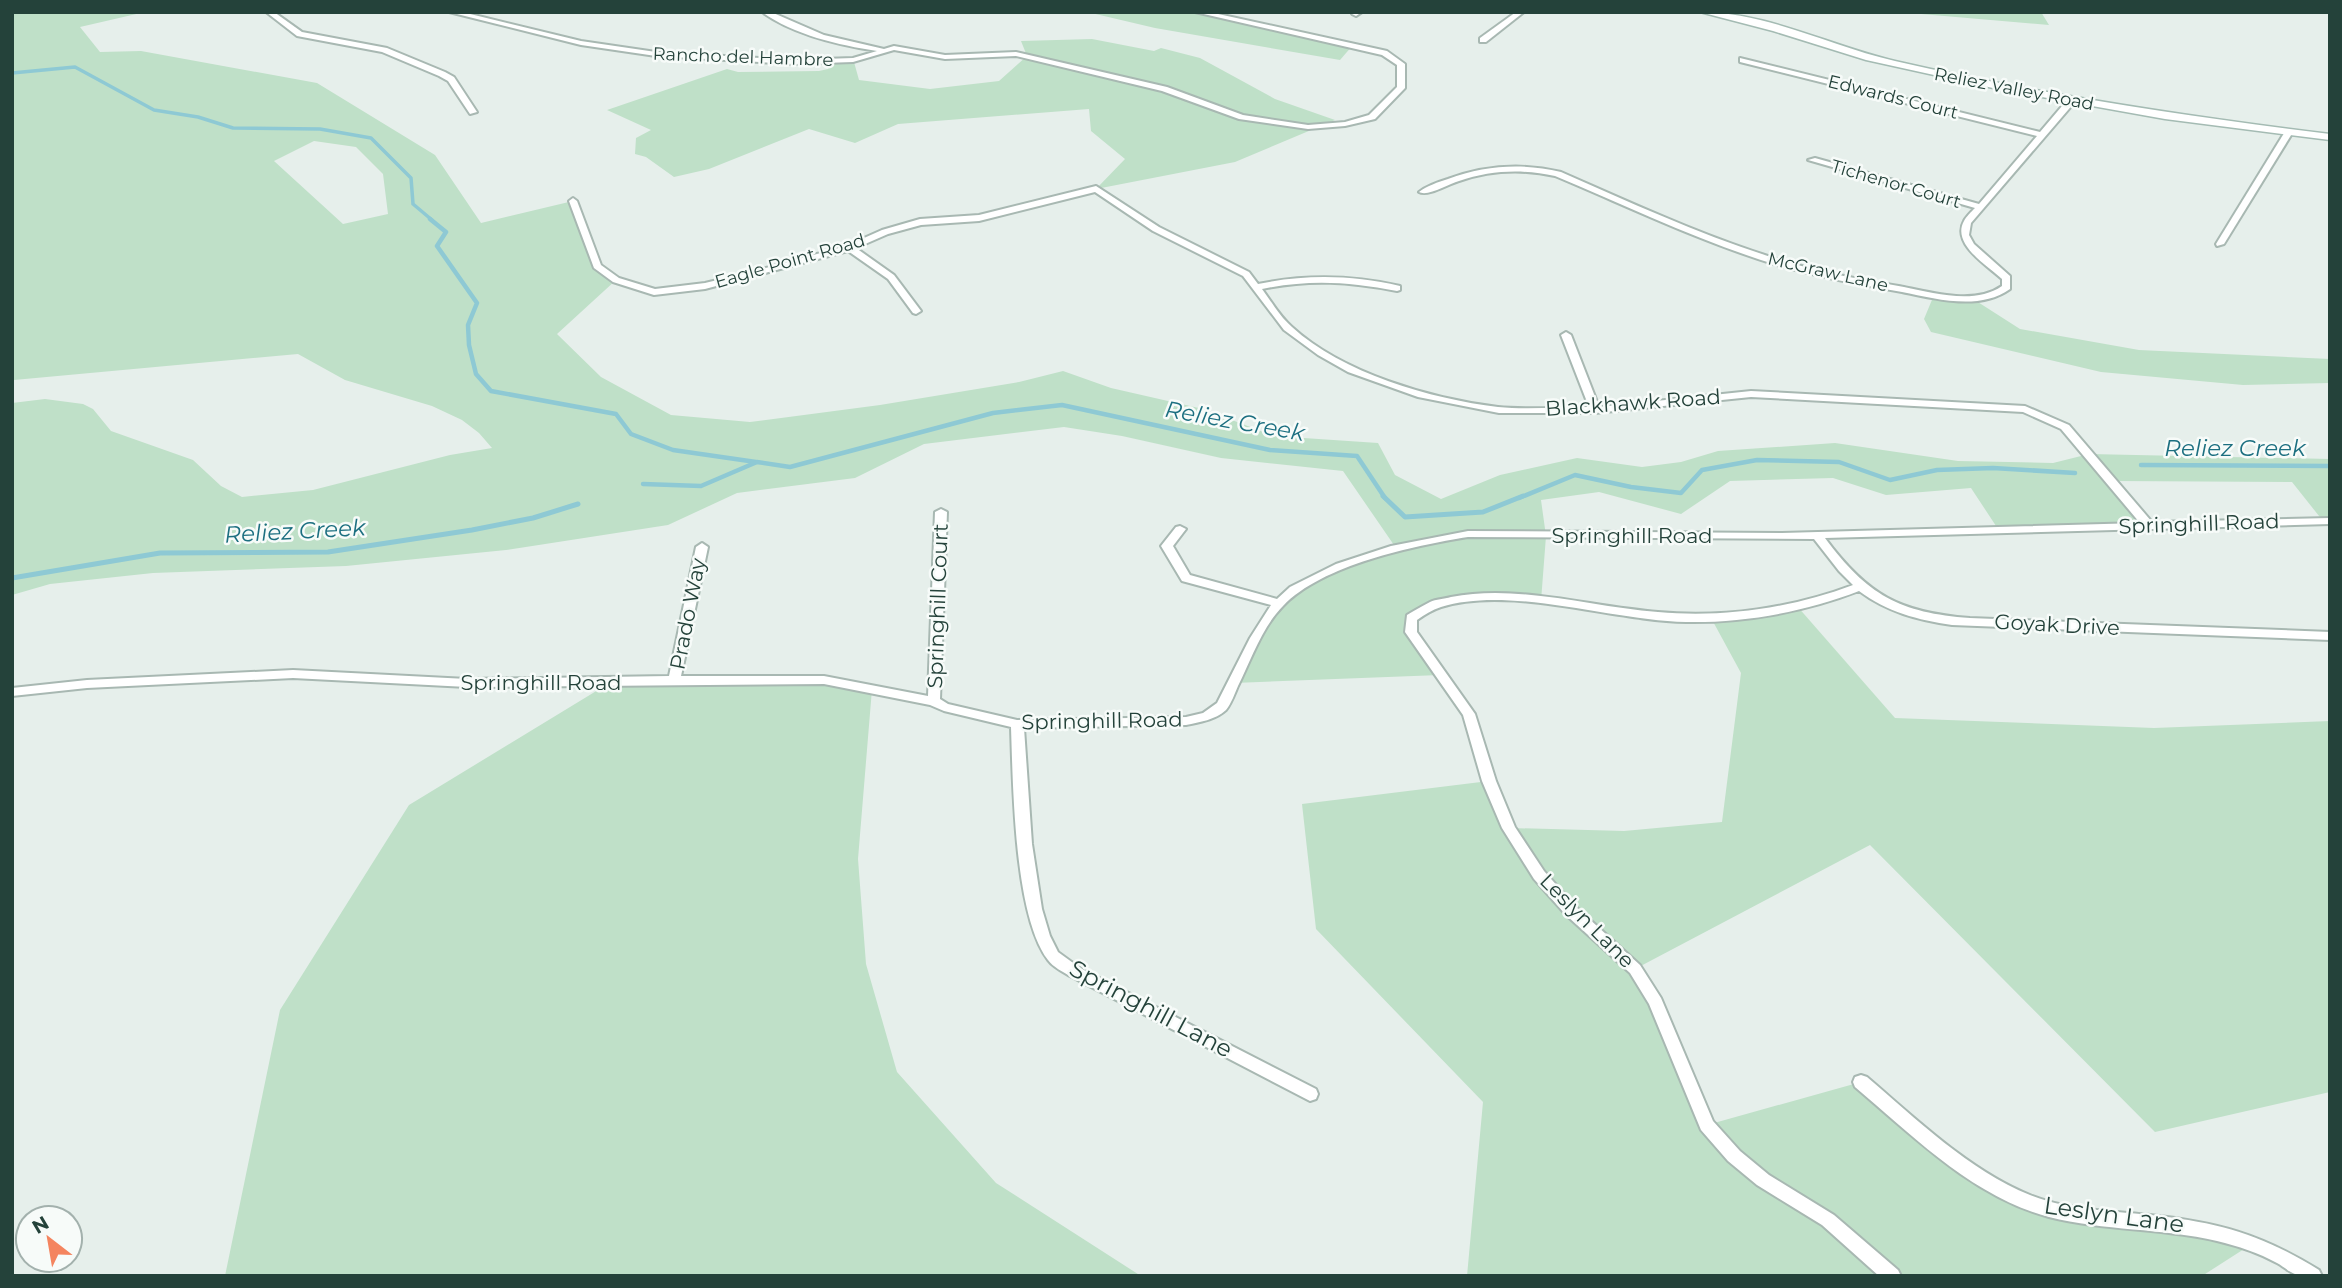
<svg xmlns="http://www.w3.org/2000/svg" width="2342" height="1288" font-family="Montserrat,sans-serif">
<rect width="100%" height="100%" fill="#e6efeb"/>
<g fill="#bfe0c8" fill-rule="evenodd">
<path d="M 12,12 L 145,12 L 80,27 L 100,52 L 141,51 L 317,83 L 435,155 L 481,223 L 573,201 L 591,255 L 616,280 L 557,334 L 601,377 L 671,415 L 750,422 L 880,405 L 1019,382 L 1063,371 L 1111,388 L 1203,409 L 1274,436 L 1378,443 L 1395,475 L 1441,499 L 1500,475 L 1577,458 L 1642,467 L 1681,462 L 1718,451 L 1835,443 L 1958,461 L 2053,463 L 2089,454 L 2330,459 L 2330,521 L 2323,521 L 2292,482 L 2113,481 L 2147,524 L 2000,532 L 1971,488 L 1886,495 L 1833,478 L 1730,481 L 1681,514 L 1599,492 L 1541,500 L 1546,536 L 1541,601 L 1476,598 L 1422,608 L 1411,632 L 1440,675 L 1234,683 L 1278,603 L 1298,587 L 1396,548 L 1343,471 L 1221,458 L 1122,436 L 1064,427 L 924,444 L 855,478 L 737,493 L 668,525 L 506,550 L 346,566 L 153,573 L 50,584 L 12,595 L 12,403 L 45,399 L 83,404 L 93,409 L 111,431 L 193,460 L 221,486 L 242,497 L 313,490 L 450,455 L 492,448 L 479,433 L 462,420 L 432,406 L 345,380 L 298,354 L 14,380 L 12,383 ZM 314,141 L 356,147 L 383,174 L 388,214 L 343,224 L 274,161 Z"/>
<path d="M 1087,12 L 1198,12 L 1353,45 L 1340,60 L 1155,28 Z"/>
<path d="M 1898,12 L 2041,12 L 2049,25 Z"/>
<path d="M 1092,39 L 1154,51 L 1161,48 L 1200,58 L 1275,99 L 1335,120 L 1235,162 L 1096,189 L 1125,159 L 1091,131 L 1089,109 L 898,124 L 855,143 L 809,129 L 709,169 L 674,177 L 646,157 L 635,154 L 636,138 L 651,130 L 607,110 L 727,69 L 738,72 L 819,71 L 828,69 L 829,64 L 854,62 L 859,80 L 930,89 L 999,81 L 1027,56 L 1021,41 Z"/>
<path d="M 1934,295 L 1970,297 L 2020,329 L 2139,350 L 2330,359 L 2330,383 L 2243,385 L 2101,372 L 1931,332 L 1924,319 Z"/>
<path d="M 1797,606 L 1895,718 L 2154,728 L 2330,721 L 2330,1092 L 2155,1132 L 1870,845 L 1635,969 L 1707,1125 L 1861,1082 L 2015,1196 L 2255,1242 L 2202,1276 L 1467,1276 L 1483,1102 L 1316,929 L 1302,804 L 1489,781 L 1510,828 L 1624,831 L 1722,822 L 1741,673 L 1710,616 Z"/>
<path d="M 616,679 L 788,679 L 872,689 L 858,859 L 866,964 L 897,1072 L 996,1183 L 1141,1276 L 225,1276 L 280,1010 L 409,805 Z"/>
</g>
<g fill="none" stroke-linecap="round" stroke-linejoin="round">
<path stroke="#8ec9d4" stroke-width="3.5" d="M 12,73 L 75,67 L 154,110 L 198,117 L 233,128 L 320,129 L 371,138 L 411,178 L 413,204 L 432,220"/>
<g stroke="#8ec9d4" stroke-width="4.5">
<path d="M 430,219 L 446,232 L 437,246 L 477,303 L 468,325 L 469,345 L 476,374 L 491,391 L 616,414 L 631,434 L 673,450 L 756,462"/>
<path d="M 2141,465 L 2330,466"/>
<path d="M 643,484 L 701,486 L 757,462 L 790,467 L 993,413 L 1062,405 L 1270,450 L 1357,456 L 1385,498"/>
<path d="M 1519,498 L 1575,475 L 1631,487 L 1681,493 L 1702,470 L 1757,460 L 1839,462 L 1890,480 L 1937,470 L 1993,468 L 2075,473"/>
</g>
<g stroke="#8ec9d4" stroke-width="5">
<path d="M 1383,496 L 1405,517 L 1483,512 L 1523,496"/>
<path d="M 12,578 L 160,553 L 328,552 L 472,530 L 533,518 L 578,504"/>
</g>
<g stroke="#a8b8b2" stroke-width="4">
<g id="street">
<path d="M 266,12 L 274,12 L 302,32 L 387,48 L 445,72 L 454,77 L 477,112 L 470,114 L 448,81 L 439,76 L 382,52 L 297,36 Z"/>
<path d="M 449,12 L 462,12 L 581,41 L 656,52 L 794,60 L 853,58 L 877,51 C 838,45 794,35 762,12 L 771,12 L 824,35 L 884,49 L 894,46 L 945,55 L 1016,52 L 1167,87 L 1243,115 L 1308,125 L 1345,122 L 1369,115 L 1397,87 L 1397,65 L 1382,55 L 1195,12 L 1209,12 L 1387,51 L 1405,64 L 1405,88 L 1375,119 L 1345,126 L 1308,129 L 1239,119 L 1162,91 L 1016,56 L 945,59 L 894,50 L 853,62 L 794,64 L 656,56 L 581,45 Z"/>
<path d="M 1354,12 L 1362,12 L 1356,16 L 1352,14 Z"/>
<path d="M 1516,12 L 1524,12 L 1486,42 L 1480,42 L 1480,38 Z"/>
<path d="M 1740,58 L 2040,132 L 2068,99 L 2074,99 L 2074,103 L 1971,223 L 1969,235 L 1974,244 L 2010,276 L 2010,289 C 1979,311 1937,299 1902,292 C 1860,285 1818,277 1777,265 C 1701,242 1629,207 1555,176 C 1523,169 1491,170 1459,181 C 1448,184 1428,197 1419,192 C 1427,186 1438,182 1448,179 C 1486,165 1523,163 1561,172 C 1634,204 1707,238 1784,261 C 1823,273 1864,280 1904,287 C 1934,293 1975,305 2002,286 L 2002,279 C 1988,266 1951,244 1964,221 C 1966,217 1971,212 1975,208 L 1808,160 L 1815,158 L 1979,204 L 2037,136 L 1740,62 Z"/>
<path d="M 2286,130 L 2293,132 L 2224,244 L 2217,246 L 2216,244 Z"/>
<path d="M 1096,186 L 1159,227 L 1249,272 L 1258,284 C 1307,274 1352,275 1400,286 L 1400,290 L 1397,291 C 1349,282 1311,279 1262,289 C 1271,301 1280,317 1292,327 C 1342,373 1431,399 1498,407 C 1527,410 1559,407 1589,407 L 1561,335 L 1566,332 L 1571,335 L 1599,407 L 1751,391 L 2025,406 L 2069,425 L 2152,522 L 2330,518 L 2330,524 L 1825,538 C 1867,595 1900,613 1970,618 L 2330,632 L 2330,640 L 1952,625 C 1918,620 1887,612 1859,591 C 1805,612 1744,623 1686,622 C 1612,621 1510,585 1441,607 C 1432,610 1424,615 1417,620 L 1417,632 L 1475,714 L 1496,781 L 1515,827 L 1544,871 L 1576,907 L 1640,965 L 1661,998 L 1713,1121 L 1740,1151 L 1769,1175 L 1834,1215 L 1898,1270 L 1901,1276 L 1879,1276 L 1822,1225 L 1757,1185 L 1728,1161 L 1701,1130 L 1649,1004 L 1630,973 L 1566,915 L 1534,879 L 1502,828 L 1482,781 L 1463,715 L 1405,632 L 1407,615 C 1414,611 1422,606 1430,602 C 1436,599 1444,599 1451,597 C 1519,584 1590,607 1658,612 C 1723,618 1792,608 1853,585 L 1839,571 L 1814,539 L 1468,537 C 1413,546 1322,565 1283,606 C 1262,627 1251,660 1238,686 C 1235,693 1231,704 1226,710 C 1215,720 1200,722 1186,725 L 1024,728 L 1032,844 L 1042,909 L 1050,936 L 1058,952 L 1080,968 L 1316,1089 L 1318,1094 L 1316,1099 L 1310,1101 L 1070,976 C 1063,972 1053,967 1048,960 C 1014,916 1013,784 1011,727 L 944,711 L 930,705 L 824,684 L 467,687 L 293,678 L 87,688 L 12,696 L 12,688 L 87,680 L 293,670 L 467,679 L 669,676 L 696,547 L 702,543 L 708,547 L 681,676 L 824,676 L 928,696 L 935,512 L 941,509 L 947,512 L 940,699 L 948,704 L 1017,720 L 1186,717 L 1203,713 L 1217,703 L 1250,638 L 1271,605 L 1182,581 L 1161,546 L 1176,527 L 1180,526 L 1186,529 L 1173,546 L 1190,575 L 1277,599 L 1290,587 L 1336,564 L 1391,546 L 1468,531 L 1782,533 L 2140,523 L 2061,429 L 2023,412 L 1751,397 L 1595,413 L 1499,413 L 1418,397 L 1348,372 L 1318,355 L 1284,330 L 1243,276 L 1153,231 L 1095,192 L 979,221 L 921,225 L 888,234 L 856,248 L 894,275 L 921,311 L 916,314 L 913,313 L 888,279 L 848,251 L 705,289 L 654,295 L 613,282 L 594,268 L 569,201 L 573,198 L 577,201 L 601,265 L 619,278 L 655,289 L 705,283 L 755,271 L 846,246 L 882,230 L 920,219 L 979,215 Z"/>
<path d="M 1861,1075 L 1867,1077 C 1915,1118 1970,1171 2030,1195 C 2067,1210 2110,1211 2150,1215 C 2217,1222 2261,1234 2319,1270 L 2322,1276 C 2314,1276 2302,1278 2295,1274 C 2289,1272 2283,1266 2277,1263 C 2259,1253 2238,1246 2217,1241 C 2162,1228 2104,1231 2049,1217 C 1973,1197 1913,1136 1855,1087 L 1853,1082 L 1855,1077 Z"/>
</g>
</g>
<g stroke="#a4bbb3" stroke-width="3">
<path id="secondary" d="M 1700,12 C 1767,12 1830,46 1895,61 C 2038,94 2184,116 2330,134 L 2330,140 L 2165,119 L 2002,90 L 1866,60 L 1773,31 Z"/>
</g>
<use href="#street" fill="#fff" fill-rule="evenodd"/>
<use href="#secondary" fill="#fff" fill-rule="evenodd"/>
</g>
<g text-anchor="middle" stroke-width="5" stroke-linejoin="round" paint-order="stroke">
<g font-size="18" fill="#24423a" stroke="#f7fbf9">
<text transform="translate(743 57) rotate(2)" y="6">Rancho del Hambre</text>
<text transform="translate(2014 89) rotate(11)" y="6">Reliez Valley Road</text>
<text transform="translate(1893 97) rotate(14)" y="6">Edwards Court</text>
<text transform="translate(1896 184) rotate(16)" y="6">Tichenor Court</text>
<text transform="translate(790 261) rotate(-16)" y="6">Eagle Point Road</text>
<text transform="translate(1828 272) rotate(13)" y="6">McGraw Lane</text>
</g>
<g font-size="21" fill="#24423a" stroke="#f7fbf9">
<text transform="translate(1633 403) rotate(-4)" y="7">Blackhawk Road</text>
<text transform="translate(2199 524) rotate(-2)" y="7">Springhill Road</text>
<text x="1632" y="543">Springhill Road</text>
<text transform="translate(938 606) rotate(-88)" y="7">Springhill Court</text>
<text transform="translate(688 614) rotate(-79)" y="7">Prado Way</text>
<text transform="translate(2057 625) rotate(3)" y="7">Goyak Drive</text>
<text x="541" y="690">Springhill Road</text>
<text transform="translate(1102 721) rotate(-1)" y="7">Springhill Road</text>
<text transform="translate(1587 921) rotate(45)" y="7">Leslyn Lane</text>
</g>
<g font-size="23" font-style="italic" fill="#1c6f80" stroke="#f7fbf9">
<text transform="translate(1235 421) rotate(10)" y="8">Reliez Creek</text>
<text x="2235" y="456">Reliez Creek</text>
<text transform="translate(295 531) rotate(-3)" y="8">Reliez Creek</text>
</g>
<g font-size="24" fill="#24423a" stroke="#f7fbf9">
<text transform="translate(1151 1009) rotate(28)" y="8">Springhill Lane</text>
<text transform="translate(2114 1215) rotate(8)" y="8">Leslyn Lane</text>
</g>
</g>
<rect width="2342" height="1288" fill="none" stroke="#24423a" stroke-width="28"/>
<g transform="translate(49 1239) rotate(329)"><circle r="33" fill="#f7fbf9" stroke="#a3b1ad" stroke-width="2"/>
<path d="M0-5L12 26L0 18L-12 26Z" fill="#f4845f"/>
<text y="-10" font-size="19" font-weight="bold" text-anchor="middle" fill="#24423a">N</text>
</g>
</svg>
